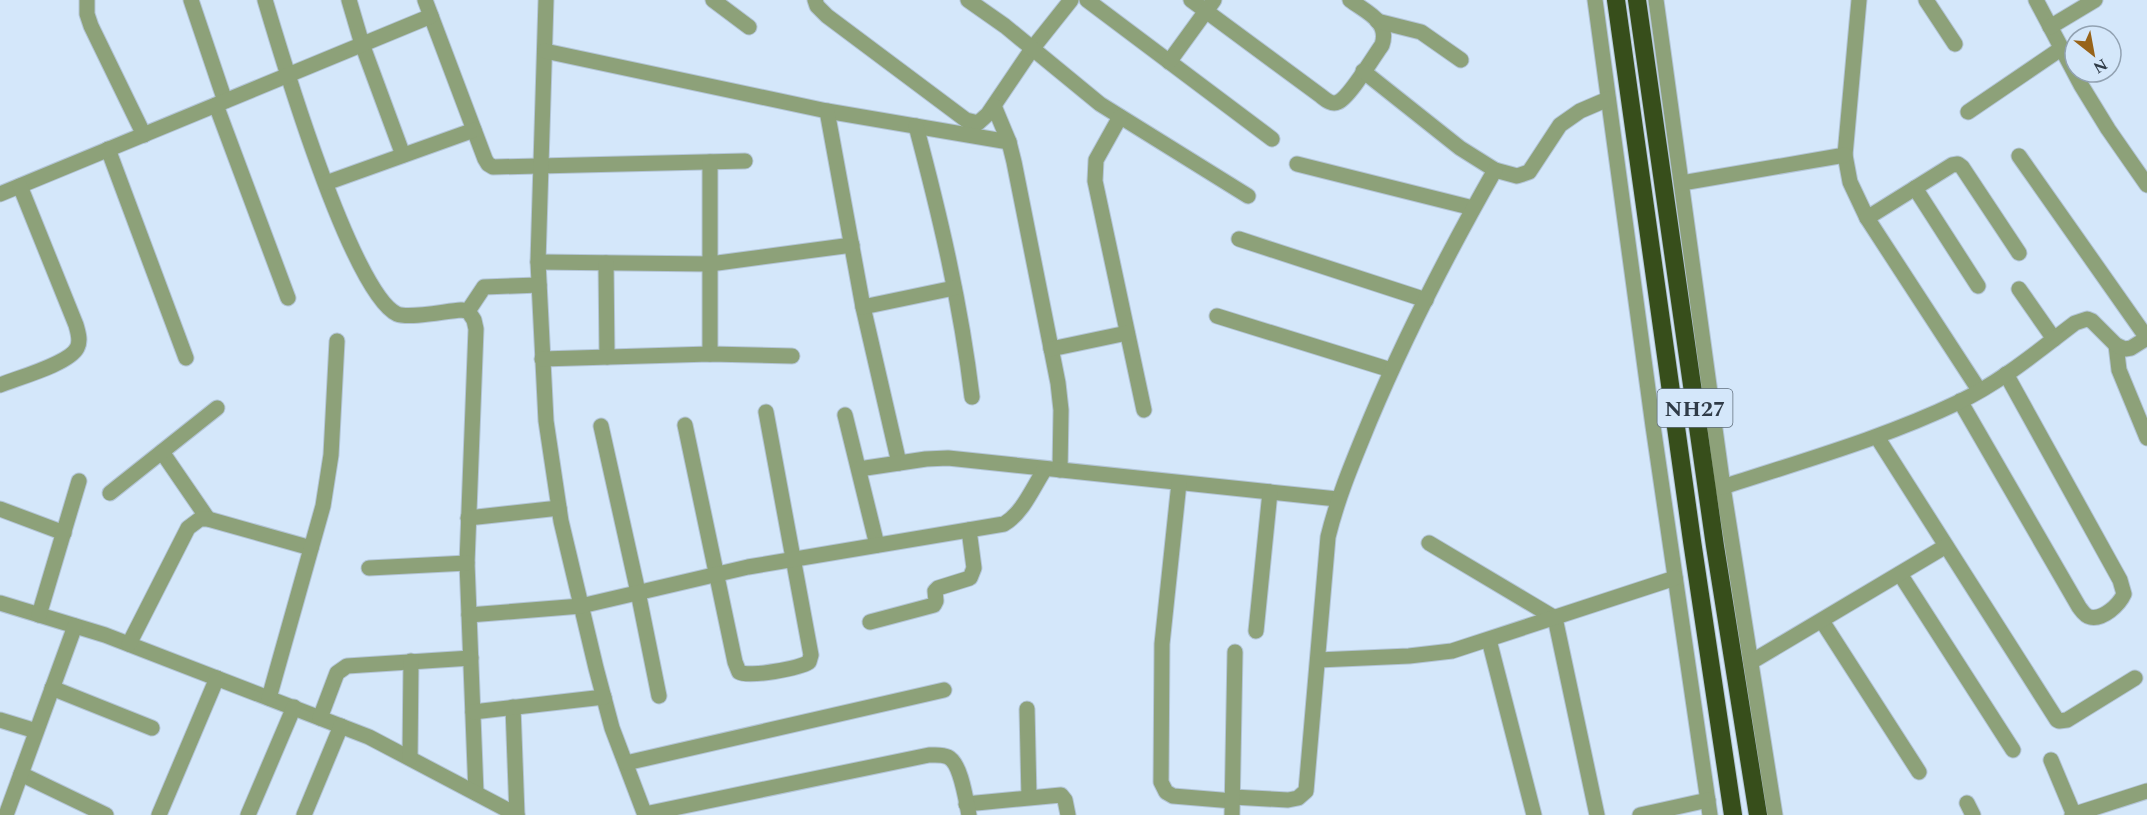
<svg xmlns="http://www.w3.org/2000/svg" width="2147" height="815" font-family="Spectral,serif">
<rect width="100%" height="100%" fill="#d4e7fa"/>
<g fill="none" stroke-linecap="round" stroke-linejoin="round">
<g stroke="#b3c5d6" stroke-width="17">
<g id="street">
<path d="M 87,0 L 87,14 L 91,26 L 144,135"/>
<path d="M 191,0 L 225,101"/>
<path d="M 265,0 C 281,54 352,293 397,314 C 410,319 446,311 461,310 L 468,311 L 474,320 L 476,329 L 467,563 L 476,793"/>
<path d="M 349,0 L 362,44 L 403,155"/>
<path d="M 425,0 L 485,159 L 488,164 L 493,167 L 745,161"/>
<path d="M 546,0 L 538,262 L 546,421 L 561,521 L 596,668 L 612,728 L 645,815"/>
<path d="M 713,0 L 749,27"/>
<path d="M 815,0 L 817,6 L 827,16 L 966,120 L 978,123 L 988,114 L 1032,49 L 1071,0"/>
<path d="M 968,0 L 1005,26 L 1100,104 L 1248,196"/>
<path d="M 1087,0 L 1272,139"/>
<path d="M 1191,0 L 1321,96 C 1326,100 1332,105 1338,102 C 1349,98 1374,56 1382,45 C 1390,21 1366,12 1350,0"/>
<path d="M 1595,0 L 1653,426 L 1710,815"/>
<path d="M 1656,0 L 1723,487 L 1775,815"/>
<path d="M 1859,0 L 1845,155 L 1850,182 L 1867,218 L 1979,390"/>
<path d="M 1926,0 L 1955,44"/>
<path d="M 2036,0 L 2081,85 L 2108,129 L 2147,185"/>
<path d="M 1377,21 L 1421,32 L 1461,60"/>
<path d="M 2050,27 L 2095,0"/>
<path d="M 545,51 L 827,111 L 1009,142"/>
<path d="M 1169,62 L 1214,0"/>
<path d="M 1363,71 L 1460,148 L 1495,170 L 1517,176 L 1529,172 L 1560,125 L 1580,111 L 1608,99"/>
<path d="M 216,105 L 288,298"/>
<path d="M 994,106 L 1009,142 L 1014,162 L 1058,383 L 1061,410 L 1060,470"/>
<path d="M 827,111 L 863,307 L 899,463"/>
<path d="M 1968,112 L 2062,48"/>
<path d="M 1120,117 L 1096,160 L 1095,181 L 1144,410"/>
<path d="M 916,126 C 940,216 961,305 972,397"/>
<path d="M 108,149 L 186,358"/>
<path d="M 710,162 L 710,354"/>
<path d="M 1297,164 L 1473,208"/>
<path d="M 326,183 L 474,130"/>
<path d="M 1682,183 L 1845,155"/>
<path d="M 1915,188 L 1978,286"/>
<path d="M 0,194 L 431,16"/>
<path d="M 1867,218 L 1952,165 L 1958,164 L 1962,167 L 2019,253"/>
<path d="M 1239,239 L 1426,300"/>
<path d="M 538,262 L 710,264 L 852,245"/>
<path d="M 606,263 L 607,357"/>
<path d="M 2019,289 L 2054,339"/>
<path d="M 863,307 L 954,288"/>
<path d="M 468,311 L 484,287 L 539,285"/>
<path d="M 1217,316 L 1391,370"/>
<path d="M 2116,345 L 2119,370 L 2147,438"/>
<path d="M 1051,349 L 1127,333"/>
<path d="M 542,359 L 710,354 L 792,356"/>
<path d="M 0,385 C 17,378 69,364 77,348 C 81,341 78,332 76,325 L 20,186"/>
<path d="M 1960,401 L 2079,607 C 2082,611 2085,616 2090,617 C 2103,620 2119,605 2124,594 L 2120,580 L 2006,374"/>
<path d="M 845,415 L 877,545"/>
<path d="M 685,425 L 735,662 L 739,672 C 749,678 800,668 809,662 L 811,655 L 766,412"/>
<path d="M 601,426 L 638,592 L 659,696"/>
<path d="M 1877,437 L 2057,720 L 2059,721 L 2067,720 L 2135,678"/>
<path d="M 162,452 L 208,519"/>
<path d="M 859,469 L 926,459 L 948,458 L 1337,499"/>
<path d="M 1179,483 L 1162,644 L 1161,782 L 1166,792 L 1173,796 L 1233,801"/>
<path d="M 1723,487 C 1802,461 1884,438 1959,402 C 2001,382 2038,351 2075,323 L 2087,319 L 2092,321 L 2116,345 L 2125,349 L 2131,348 L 2147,338 L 2019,156"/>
<path d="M 110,493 L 217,408"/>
<path d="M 0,509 L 64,533"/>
<path d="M 468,518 L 559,508"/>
<path d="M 1429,543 L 1555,618 L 1597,815"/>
<path d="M 369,568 L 467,563"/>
<path d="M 1900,574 L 2013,750"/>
<path d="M 0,603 L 105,635 L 369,737 L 517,815"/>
<path d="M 39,615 L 79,481"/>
<path d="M 469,615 L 581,606 L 748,567 L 1004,524 C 1023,513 1033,487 1045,469"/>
<path d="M 1822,621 L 1919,772"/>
<path d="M 870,622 L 934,605 L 936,601 L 935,591 L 938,588 L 970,578 L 974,568 L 969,530"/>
<path d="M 1256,631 L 1270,492"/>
<path d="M 1489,640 L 1534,815"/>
<path d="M 129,644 L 188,528 L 200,519 L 208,519 L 311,548"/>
<path d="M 1318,660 L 1409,656 L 1452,651 L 1675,578"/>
<path d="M 1751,662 L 1946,546"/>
<path d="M 52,688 L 152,728"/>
<path d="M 269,698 L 323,506 L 331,455 L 337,341"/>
<path d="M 513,707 L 517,815"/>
<path d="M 1027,709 L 1029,797"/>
<path d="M 473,712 L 604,697"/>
<path d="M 320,718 L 337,673 L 347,666 L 471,658"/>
<path d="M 0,720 L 36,731"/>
<path d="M 410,758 L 411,661"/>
<path d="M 2051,760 L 2074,815"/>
<path d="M 626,763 L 944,690"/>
<path d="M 21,774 L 106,815"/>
<path d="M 1233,797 L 1288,800 L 1298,798 L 1306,791 L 1328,537 C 1338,496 1354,459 1370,420 C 1406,334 1449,251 1495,170"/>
<path d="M 1967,803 L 1973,815"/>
<path d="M 966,804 L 1061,795 L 1065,800 L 1068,815"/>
<path d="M 645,814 L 929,755 C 935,755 942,754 948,757 C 961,763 966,801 969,815"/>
<path d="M 6,815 L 75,626"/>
<path d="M 159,815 L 217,678"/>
<path d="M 248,815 L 294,707"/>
<path d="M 304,815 L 341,726"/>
<path d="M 1232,815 L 1235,652"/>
<path d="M 1640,815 L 1708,800"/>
<path d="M 2072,815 L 2147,791"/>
</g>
</g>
<g stroke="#b3c5d6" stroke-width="20">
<g id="highway">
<path d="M 1616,0 L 1692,541 L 1733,815"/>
<path d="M 1637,0 L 1715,546 L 1758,815"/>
</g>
</g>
<use href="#street" stroke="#8da179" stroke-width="15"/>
<use href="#highway" stroke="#374e1b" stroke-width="18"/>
</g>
<g text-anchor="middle" stroke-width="6" stroke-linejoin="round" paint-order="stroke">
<rect fill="#d4e7fa" stroke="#606f7d" stroke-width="1.5" x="1657.5" y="389" width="75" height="38" rx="4.5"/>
<g font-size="22" font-weight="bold" fill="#2f3b47">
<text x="1695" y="416">NH27</text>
</g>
</g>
<g transform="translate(2093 54) rotate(149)"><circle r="28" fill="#d4e7fa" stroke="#92a2b2" stroke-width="1.5"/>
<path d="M0-4.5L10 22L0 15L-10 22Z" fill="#976319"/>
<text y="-9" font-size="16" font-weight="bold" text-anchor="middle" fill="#2f3b47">N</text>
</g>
</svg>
